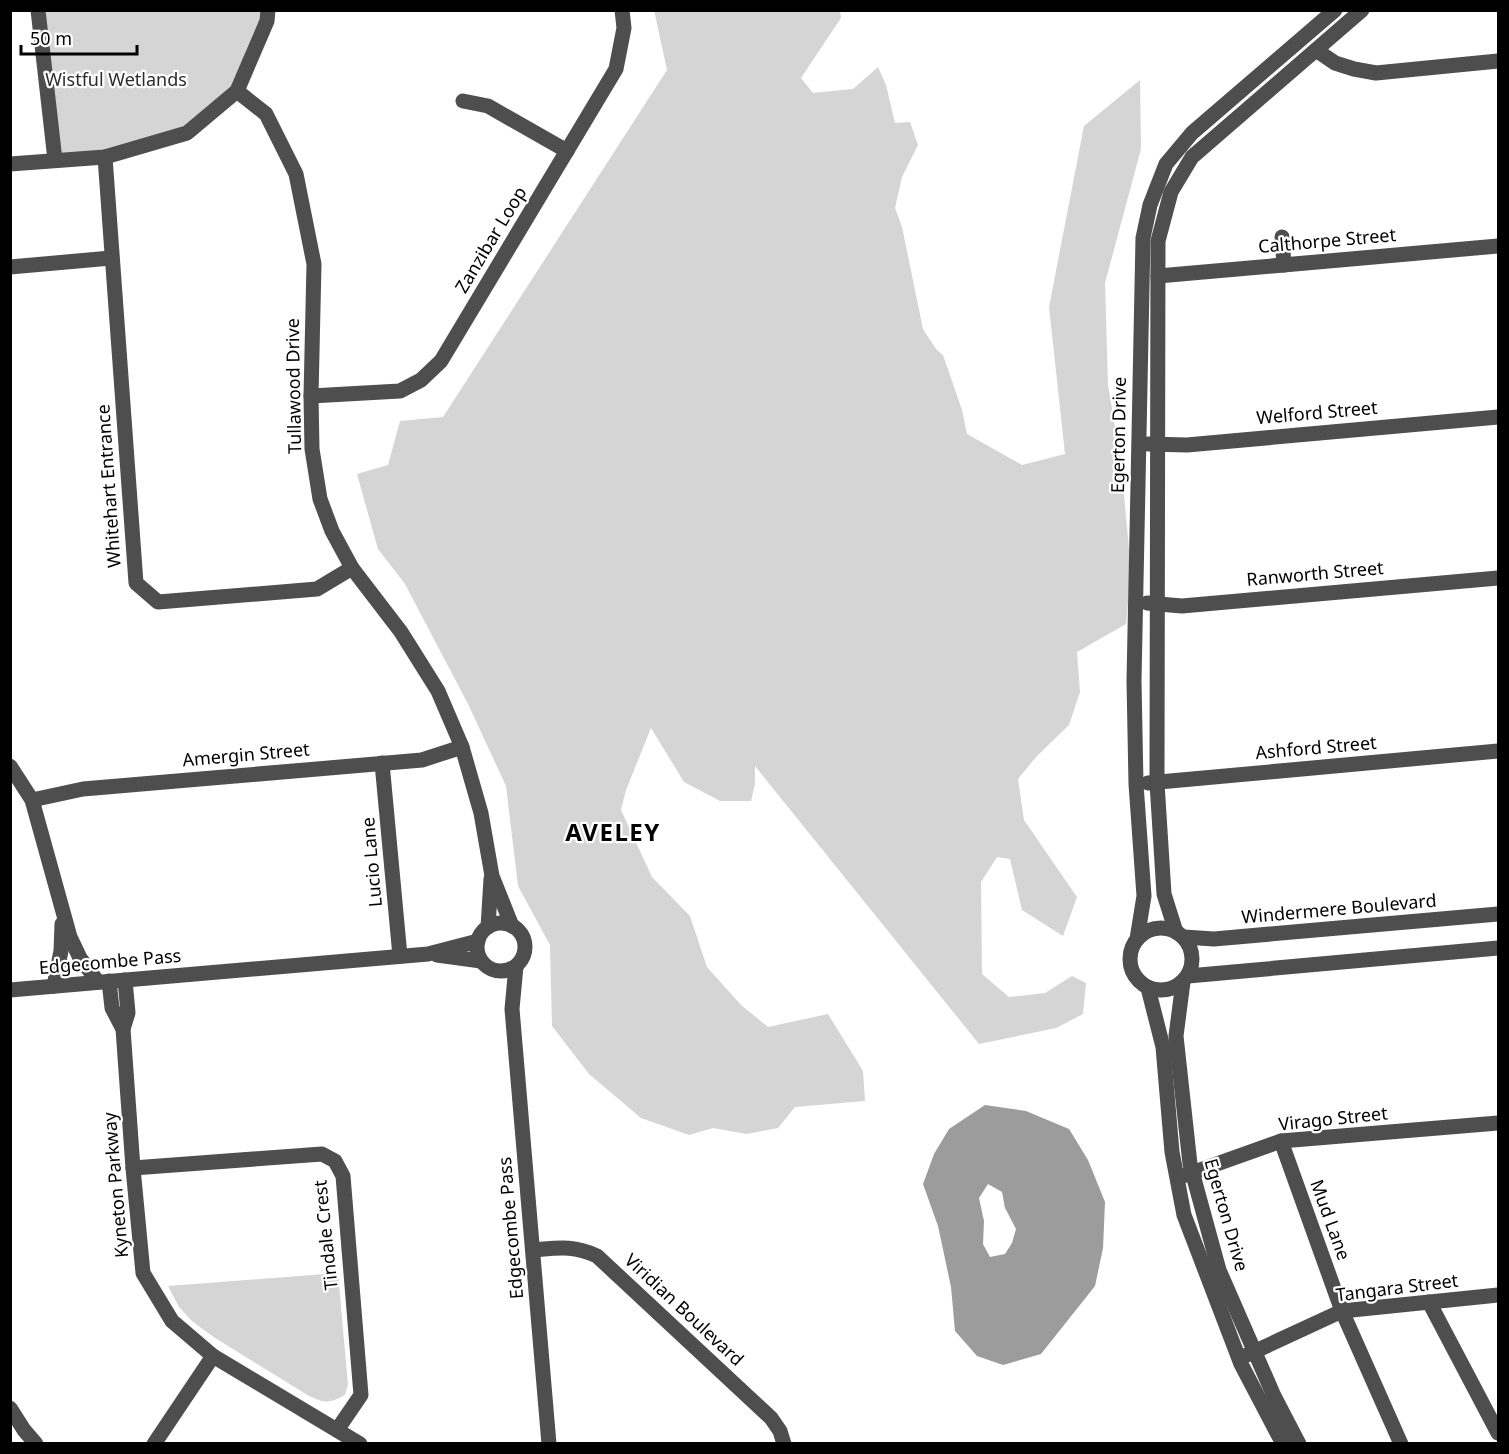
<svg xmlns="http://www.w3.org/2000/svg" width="1509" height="1454" font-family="'Noto Sans',sans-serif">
<rect width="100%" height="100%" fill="#fff"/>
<g fill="#d5d5d5">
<path d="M 654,10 L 840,11 L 841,18 L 801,78 L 813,93 L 853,89 L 878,67 L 886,85 L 895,123 L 910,122 L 918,145 L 902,177 L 895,208 L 902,227 L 923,329 L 936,349 L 943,355 L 962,410 L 967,434 L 1022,465 L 1065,454 L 1049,307 L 1084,126 L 1140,80 L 1141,149 L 1105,283 L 1108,385 L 1121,462 L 1131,571 L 1126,624 L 1077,652 L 1080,692 L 1069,725 L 1036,757 L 1018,779 L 1024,820 L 1077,897 L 1063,936 L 1022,910 L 1010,859 L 997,857 L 981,882 L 982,974 L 1009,997 L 1045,993 L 1072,976 L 1086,983 L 1083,1014 L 1056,1028 L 979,1044 L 755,766 L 755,784 L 751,801 L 720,801 L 684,782 L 651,728 L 626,790 L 621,810 L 652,877 L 690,916 L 707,967 L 741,1005 L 768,1027 L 828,1014 L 863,1071 L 865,1101 L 795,1107 L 778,1128 L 747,1134 L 713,1128 L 689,1135 L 641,1118 L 589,1074 L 552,1026 L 550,945 L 518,886 L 506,786 L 468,704 L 405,584 L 378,549 L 357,474 L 388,465 L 400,421 L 443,417 L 667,70 Z"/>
<path d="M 39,11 L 268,11 L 233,86 L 186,134 L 55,160 Z"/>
<path d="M 338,1273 L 348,1385 L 345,1395 C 328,1404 325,1403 309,1396 L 215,1338 L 193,1322 L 179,1307 L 168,1286 Z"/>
</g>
<path fill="#9c9c9c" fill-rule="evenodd" d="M 985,1105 L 1026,1111 L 1069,1129 L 1088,1160 L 1105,1202 L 1103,1248 L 1095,1286 L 1041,1354 L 1003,1365 L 977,1356 L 955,1331 L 951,1287 L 938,1226 L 923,1184 L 934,1154 L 949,1129 ZM 988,1184 L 1002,1192 L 1005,1208 L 1016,1229 L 1012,1243 L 1005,1254 L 990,1257 L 983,1244 L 984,1221 L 979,1198 Z"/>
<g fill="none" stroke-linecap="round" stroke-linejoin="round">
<g stroke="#4e4e4e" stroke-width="15">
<path d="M 38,10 L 55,160"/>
<path d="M 1316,50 L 1335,63 L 1354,69 L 1376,73 L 1498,61"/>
<path d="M 237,91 L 266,114 L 296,174 L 314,264 L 311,396 L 312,449 L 320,499 L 332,531 L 352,568 L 401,632 L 438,691 L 462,747 L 481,813 L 492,876 L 512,926"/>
<path d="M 463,101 L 488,106 L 567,151"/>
<path d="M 105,157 L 136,583 L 158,602 L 317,589 L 352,568"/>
<path d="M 10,164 L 105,157 L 187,133 L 237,91 L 267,21 L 268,10"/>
<path d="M 1282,237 L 1284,265"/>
<path d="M 10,267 L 111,258"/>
<path d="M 1158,276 L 1498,246"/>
<path d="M 311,396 L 400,391 L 421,380 L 441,361 L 616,69 L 624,28 L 622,10"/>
<path d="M 1148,444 L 1187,445 L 1498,417"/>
<path d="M 1147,603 L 1182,606 L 1498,578"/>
<path d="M 382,763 L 400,956"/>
<path d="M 10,766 L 32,800 L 70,937 L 80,958 L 98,982"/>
<path d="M 1148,783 L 1498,751"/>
<path d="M 32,800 L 83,789 L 422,760 L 462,747"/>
<circle cx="501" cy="947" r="24"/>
<path d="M 488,927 L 491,879"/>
<circle cx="1161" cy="959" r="31"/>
<path d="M 1176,932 L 1164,894 L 1157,783 L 1158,241 L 1171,192 L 1192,157 L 1362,10"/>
<path d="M 1184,937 L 1214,939 L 1498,914"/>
<path d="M 1137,939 L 1144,896 L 1136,784 L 1134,681 L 1143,238 L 1150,205 L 1166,164 L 1192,133 L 1335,10"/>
<path d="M 437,955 L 481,961"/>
<path d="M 516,966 L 512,1009 L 549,1444"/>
<path d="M 1188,976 L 1498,948"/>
<path d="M 125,980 L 128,1013 L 123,1029 L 133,1168 L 143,1273 L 172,1321 L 213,1356 L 360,1444"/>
<path d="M 109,981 L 112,1008 L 123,1029"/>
<path d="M 1183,982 L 1176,1036 L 1190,1164 L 1219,1270 L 1274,1396 L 1299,1444"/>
<path d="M 54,986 L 61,951 L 62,924"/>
<path d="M 1148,988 L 1163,1047 L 1172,1152 L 1184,1215 L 1241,1364 L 1283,1444"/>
<path d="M 10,990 L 428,954 L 478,941"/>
<path d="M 1281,1141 L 1342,1311 L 1401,1444"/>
<path d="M 133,1168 L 322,1154 L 335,1161 L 343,1176 L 361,1395 L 337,1430"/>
<path d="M 1183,1176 L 1281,1141 L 1498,1123"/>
<path d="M 533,1250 C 558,1248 573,1245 597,1256 L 771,1418 L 780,1431 L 784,1444"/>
<path d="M 1429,1302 L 1498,1433"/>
<path d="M 1247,1355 L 1342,1311 L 1498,1295"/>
<path d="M 10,1408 L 24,1430 L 36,1444"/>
<path d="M 154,1444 L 213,1356"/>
</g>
</g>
<g text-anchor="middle" stroke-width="4.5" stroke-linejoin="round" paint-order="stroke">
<g font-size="18" fill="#2c2c2c" stroke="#fff">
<text x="116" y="86">Wistful Wetlands</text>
</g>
<g font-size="18" fill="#000" stroke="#fff">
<text transform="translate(491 240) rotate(-59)" y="6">Zanzibar Loop</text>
<text transform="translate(1327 241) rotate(-5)" y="6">Calthorpe Street</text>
<text transform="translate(294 386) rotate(-91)" y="6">Tullawood Drive</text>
<text transform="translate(1317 413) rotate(-5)" y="6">Welford Street</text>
<text transform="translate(1119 435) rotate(-89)" y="6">Egerton Drive</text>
<text transform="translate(109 486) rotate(-94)" y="6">Whitehart Entrance</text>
<text transform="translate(1315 574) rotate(-5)" y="6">Ranworth Street</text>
<text transform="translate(1316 748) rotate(-5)" y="6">Ashford Street</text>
<text transform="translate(246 755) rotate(-5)" y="6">Amergin Street</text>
<text transform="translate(372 862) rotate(-95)" y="6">Lucio Lane</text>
<text transform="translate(1339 909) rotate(-5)" y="6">Windermere Boulevard</text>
<text transform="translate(110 962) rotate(-5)" y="6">Edgecombe Pass</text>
<text transform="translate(1333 1119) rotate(-6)" y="6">Virago Street</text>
<text transform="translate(116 1185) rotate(-95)" y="6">Kyneton Parkway</text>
<text transform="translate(1226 1215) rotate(74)" y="6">Egerton Drive</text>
<text transform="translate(1330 1220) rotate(70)" y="6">Mud Lane</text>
<text transform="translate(511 1228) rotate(-95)" y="6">Edgecombe Pass</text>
<text transform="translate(326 1235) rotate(-96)" y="6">Tindale Crest</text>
<text transform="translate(1397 1288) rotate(-7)" y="6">Tangara Street</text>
<text transform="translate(684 1310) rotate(43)" y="6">Viridian Boulevard</text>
</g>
<g font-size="24" font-weight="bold" letter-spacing="1.5" fill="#000" stroke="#fff">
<text x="613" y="841">AVELEY</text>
</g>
</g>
<rect width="1509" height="1454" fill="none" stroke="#000000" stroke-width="24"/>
<path d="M21 45v9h116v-9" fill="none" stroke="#000000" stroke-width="3"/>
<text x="30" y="45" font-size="18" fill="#000000" stroke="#ffffff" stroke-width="4.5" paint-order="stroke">50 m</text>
</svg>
